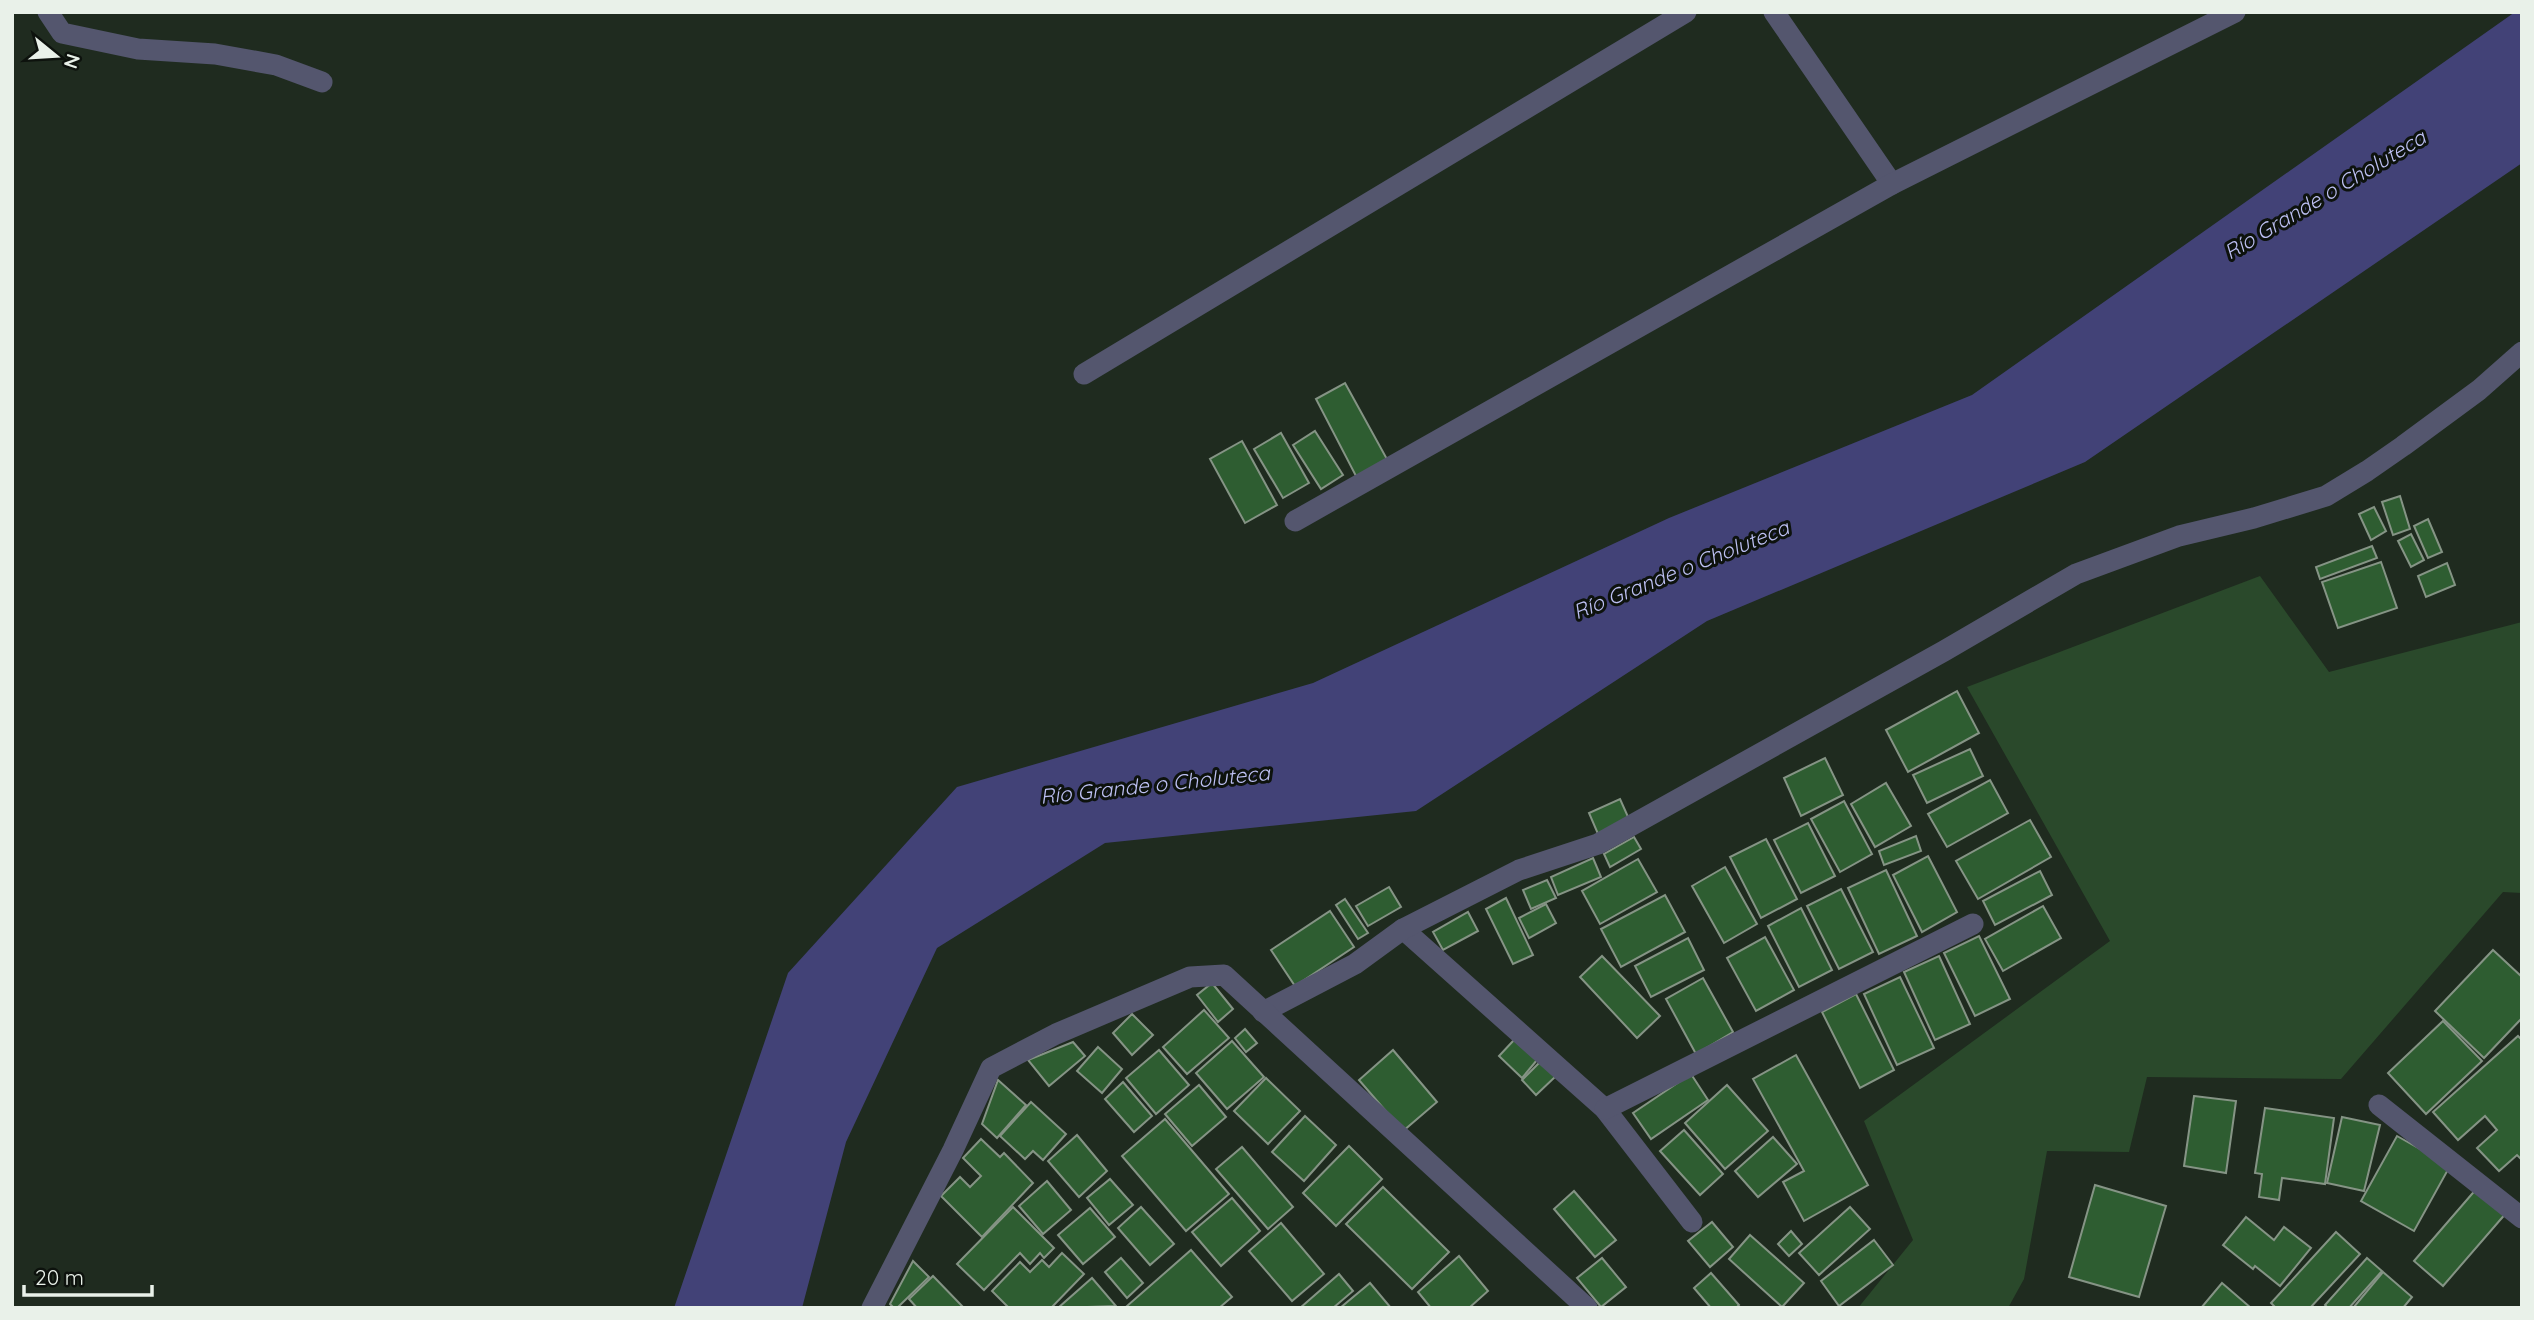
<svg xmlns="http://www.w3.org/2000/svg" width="2534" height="1320" font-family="Quicksand,sans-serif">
<rect width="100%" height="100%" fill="#1f2b1f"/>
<path fill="#2a492b" d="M 2260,576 L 2329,672 L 2522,622 L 2522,893 L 2503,892 L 2341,1079 L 2147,1077 L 2129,1152 L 2047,1151 L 2024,1279 L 2008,1308 L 1858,1308 L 1913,1240 L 1864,1121 L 2110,941 L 1967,687 Z"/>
<path fill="#424277" d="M 2515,12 L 2522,12 L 2522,163 L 2085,462 L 1707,621 L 1416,811 L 1105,843 L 937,948 L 846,1142 L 802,1308 L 674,1308 L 788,973 L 957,787 L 1313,683 L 1669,518 L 1972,395 Z"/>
<g fill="#2e5d31" stroke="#859485" stroke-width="2">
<path d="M 1345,383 L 1388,461 L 1357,478 L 1316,399 Z"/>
<path d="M 1315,431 L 1343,475 L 1321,489 L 1293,445 Z"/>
<path d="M 1281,433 L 1309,483 L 1283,498 L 1254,449 Z"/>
<path d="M 1242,441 L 1277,505 L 1245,523 L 1210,459 Z"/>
<path d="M 2400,496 L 2410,529 L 2393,535 L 2382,502 Z"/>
<path d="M 2374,507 L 2386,531 L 2371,540 L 2359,514 Z"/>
<path d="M 2428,519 L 2442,552 L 2428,558 L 2414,526 Z"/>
<path d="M 2411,534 L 2424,560 L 2411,567 L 2398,541 Z"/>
<path d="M 2372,546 L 2377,558 L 2320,579 L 2316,567 Z"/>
<path d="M 2381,562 L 2397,608 L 2338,628 L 2322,582 Z"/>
<path d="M 2447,563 L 2455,585 L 2426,597 L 2418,576 Z"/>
<path d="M 1957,691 L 1979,733 L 1908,772 L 1886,730 Z"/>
<path d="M 1970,749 L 1983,776 L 1927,803 L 1913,775 Z"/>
<path d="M 1825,758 L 1843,795 L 1801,816 L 1784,778 Z"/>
<path d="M 1990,780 L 2008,813 L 1947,847 L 1928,814 Z"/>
<path d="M 1886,783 L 1911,826 L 1875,847 L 1851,804 Z"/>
<path d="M 1620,799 L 1629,819 L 1598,834 L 1589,813 Z"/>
<path d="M 1844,801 L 1872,854 L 1840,872 L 1811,819 Z"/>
<path d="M 2030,820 L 2051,857 L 1978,899 L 1956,861 Z"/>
<path d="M 1808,823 L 1835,876 L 1801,893 L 1774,840 Z"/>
<path d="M 1916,836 L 1921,851 L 1884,865 L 1879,851 Z"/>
<path d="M 1634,837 L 1641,849 L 1610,867 L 1604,854 Z"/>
<path d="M 1766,839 L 1797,899 L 1761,918 L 1730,857 Z"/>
<path d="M 1928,856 L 1957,912 L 1922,932 L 1893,875 Z"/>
<path d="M 1593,858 L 1601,877 L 1558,895 L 1551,877 Z"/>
<path d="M 1638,859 L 1657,892 L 1600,924 L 1582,891 Z"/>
<path d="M 1725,867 L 1757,924 L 1724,943 L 1692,886 Z"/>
<path d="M 1886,870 L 1917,936 L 1879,954 L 1848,888 Z"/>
<path d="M 2040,871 L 2052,895 L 1995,925 L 1983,901 Z"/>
<path d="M 1547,880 L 1556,898 L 1531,909 L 1523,890 Z"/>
<path d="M 1389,887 L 1401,907 L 1368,926 L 1356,906 Z"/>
<path d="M 1841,889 L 1873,952 L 1839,969 L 1807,906 Z"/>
<path d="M 1665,895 L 1685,932 L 1621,967 L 1601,929 Z"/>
<path d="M 1506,898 L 1533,955 L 1513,964 L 1486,909 Z"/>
<path d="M 1345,899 L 1368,933 L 1358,939 L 1336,905 Z"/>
<path d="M 1546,904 L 1556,923 L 1529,938 L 1519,918 Z"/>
<path d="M 2043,906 L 2061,938 L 2003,971 L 1985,939 Z"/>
<path d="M 1801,908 L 1832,970 L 1799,987 L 1768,926 Z"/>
<path d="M 1330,911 L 1354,947 L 1295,986 L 1271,950 Z"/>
<path d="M 1468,912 L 1478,931 L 1443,950 L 1433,932 Z"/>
<path d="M 1979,936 L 2010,999 L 1975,1016 L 1944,953 Z"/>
<path d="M 1765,937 L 1794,990 L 1756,1011 L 1727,958 Z"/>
<path d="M 1688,938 L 1704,970 L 1651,997 L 1635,966 Z"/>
<path d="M 2493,950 L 2522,977 L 2522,1018 L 2484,1058 L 2435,1011 Z"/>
<path d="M 1602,956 L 1660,1016 L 1637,1038 L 1580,977 Z"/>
<path d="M 1939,956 L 1970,1024 L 1935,1040 L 1904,972 Z"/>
<path d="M 1900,977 L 1934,1048 L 1897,1065 L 1864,994 Z"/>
<path d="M 1703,978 L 1733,1032 L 1696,1054 L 1666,999 Z"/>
<path d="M 1212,983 L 1233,1009 L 1218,1022 L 1197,995 Z"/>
<path d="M 1856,994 L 1894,1070 L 1860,1088 L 1822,1012 Z"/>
<path d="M 1204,1010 L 1229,1038 L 1187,1074 L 1163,1047 Z"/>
<path d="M 1132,1014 L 1153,1035 L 1132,1055 L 1113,1033 Z"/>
<path d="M 2443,1021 L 2482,1061 L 2426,1114 L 2388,1073 Z"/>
<path d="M 1245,1029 L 1257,1043 L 1246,1052 L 1235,1038 Z"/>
<path d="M 2518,1036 L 2522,1040 L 2522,1160 L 2517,1155 L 2499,1171 L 2477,1148 L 2497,1130 L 2485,1116 L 2458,1140 L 2433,1112 Z"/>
<path d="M 1514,1040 L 1537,1060 L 1522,1078 L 1499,1056 Z"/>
<path d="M 1232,1041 L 1264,1077 L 1227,1109 L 1196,1073 Z"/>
<path d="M 1073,1042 L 1085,1056 L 1049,1086 L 1028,1060 Z"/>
<path d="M 1098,1047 L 1122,1069 L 1102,1093 L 1077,1071 Z"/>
<path d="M 1159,1050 L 1189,1085 L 1156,1114 L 1126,1078 Z"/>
<path d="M 1393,1050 L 1437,1102 L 1403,1131 L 1359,1080 Z"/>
<path d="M 1796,1055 L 1868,1185 L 1804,1221 L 1783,1182 L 1804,1171 L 1753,1079 Z"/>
<path d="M 1541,1061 L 1556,1076 L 1536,1095 L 1522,1080 Z"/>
<path d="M 1691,1074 L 1708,1100 L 1651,1139 L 1633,1113 Z"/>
<path d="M 1266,1078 L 1300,1111 L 1268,1144 L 1234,1111 Z"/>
<path d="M 998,1080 L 1026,1105 L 997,1138 L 982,1124 Z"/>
<path d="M 1123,1082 L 1152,1116 L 1134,1132 L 1105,1099 Z"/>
<path d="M 1199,1085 L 1226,1117 L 1192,1146 L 1165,1114 Z"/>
<path d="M 1727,1085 L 1768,1131 L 1725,1169 L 1685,1123 Z"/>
<path d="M 2194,1096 L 2236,1101 L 2226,1173 L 2184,1166 Z"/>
<path d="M 1031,1102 L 1066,1134 L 1043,1160 L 1033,1151 L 1025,1159 L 1000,1136 Z"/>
<path d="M 2265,1108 L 2334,1118 L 2325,1184 L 2282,1178 L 2279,1200 L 2259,1197 L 2262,1174 L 2255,1173 Z"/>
<path d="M 1305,1116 L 1336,1145 L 1304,1181 L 1272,1152 Z"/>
<path d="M 2342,1117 L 2380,1125 L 2364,1191 L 2327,1183 Z"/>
<path d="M 1165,1119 L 1229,1194 L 1186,1231 L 1122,1156 Z"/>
<path d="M 1684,1130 L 1723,1174 L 1700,1195 L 1660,1151 Z"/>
<path d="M 1077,1135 L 1107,1171 L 1079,1197 L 1048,1161 Z"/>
<path d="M 2397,1136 L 2450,1166 L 2414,1231 L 2361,1201 Z"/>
<path d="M 1773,1137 L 1797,1164 L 1758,1197 L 1735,1171 Z"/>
<path d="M 981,1139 L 1000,1157 L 1004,1153 L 1033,1183 L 982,1237 L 941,1196 L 960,1177 L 970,1187 L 981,1176 L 963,1158 Z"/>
<path d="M 1349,1146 L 1382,1179 L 1336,1226 L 1303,1193 Z"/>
<path d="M 1242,1147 L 1293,1207 L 1268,1229 L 1216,1169 Z"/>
<path d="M 1110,1179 L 1133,1205 L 1109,1225 L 1087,1198 Z"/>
<path d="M 1047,1181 L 1071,1210 L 1043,1234 L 1019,1206 Z"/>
<path d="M 2095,1185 L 2166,1206 L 2139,1297 L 2069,1277 Z"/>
<path d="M 1383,1187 L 1449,1252 L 1412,1289 L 1346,1224 Z"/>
<path d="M 2478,1187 L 2507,1212 L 2443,1286 L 2414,1261 Z"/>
<path d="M 1574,1191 L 1616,1240 L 1595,1257 L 1554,1209 Z"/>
<path d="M 1232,1198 L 1260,1231 L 1221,1266 L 1192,1232 Z"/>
<path d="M 1013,1207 L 1054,1248 L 1044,1258 L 1040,1253 L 1030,1264 L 1020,1253 L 984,1290 L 957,1264 Z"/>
<path d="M 1141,1207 L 1174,1244 L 1150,1265 L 1118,1228 Z"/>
<path d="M 1850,1207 L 1870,1229 L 1819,1275 L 1799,1253 Z"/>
<path d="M 1090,1208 L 1115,1237 L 1083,1264 L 1058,1235 Z"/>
<path d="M 2246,1217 L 2274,1240 L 2284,1227 L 2311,1248 L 2280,1286 L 2255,1266 L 2253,1269 L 2223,1245 Z"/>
<path d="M 1712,1222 L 1733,1247 L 1710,1267 L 1688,1241 Z"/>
<path d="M 1281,1223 L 1324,1274 L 1292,1301 L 1249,1251 Z"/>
<path d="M 1791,1231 L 1802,1244 L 1789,1256 L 1778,1244 Z"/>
<path d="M 2336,1232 L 2360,1254 L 2310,1308 L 2276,1308 L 2271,1303 Z"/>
<path d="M 1750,1235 L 1804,1283 L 1782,1307 L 1729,1259 Z"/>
<path d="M 1874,1240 L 1893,1265 L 1839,1306 L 1821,1281 Z"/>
<path d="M 1191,1250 L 1232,1297 L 1219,1308 L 1129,1308 L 1127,1306 Z"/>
<path d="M 1062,1253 L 1084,1274 L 1051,1308 L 1009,1308 L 992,1291 L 1020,1262 L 1030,1272 L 1042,1260 L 1049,1267 Z"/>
<path d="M 1459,1256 L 1488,1291 L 1469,1308 L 1431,1308 L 1418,1292 Z"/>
<path d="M 1121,1258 L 1143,1283 L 1127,1298 L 1105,1272 Z"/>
<path d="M 1602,1258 L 1626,1287 L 1601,1307 L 1577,1278 Z"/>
<path d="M 2367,1258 L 2382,1271 L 2349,1308 L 2328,1308 L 2325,1305 Z"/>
<path d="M 913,1261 L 929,1277 L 897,1308 L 894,1308 L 890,1304 Z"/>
<path d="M 2383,1272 L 2412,1297 L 2403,1308 L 2353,1308 Z"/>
<path d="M 1711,1273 L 1739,1305 L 1736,1308 L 1711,1308 L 1694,1288 Z"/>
<path d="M 1339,1274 L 1353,1291 L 1333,1308 L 1300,1308 Z"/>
<path d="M 933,1276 L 964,1308 L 917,1308 L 909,1299 Z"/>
<path d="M 1092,1278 L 1116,1306 L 1058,1308 Z"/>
<path d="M 1370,1283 L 1391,1308 L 1340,1308 Z"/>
<path d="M 2222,1283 L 2251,1308 L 2201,1308 Z"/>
</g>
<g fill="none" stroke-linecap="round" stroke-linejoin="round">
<g stroke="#54566e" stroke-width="21">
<path d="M 48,12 L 62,33 L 138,49 L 215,54 L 276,65 L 322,82"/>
<path d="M 1774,12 L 1892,184"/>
<path d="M 1084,374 L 1686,12"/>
<path d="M 1295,521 L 1892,184 L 2235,12"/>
<path d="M 1403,929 L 1605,1109 L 1692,1222"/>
<path d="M 1263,1012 L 1355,964 L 1403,929 L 1519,870 L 1598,844 L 1944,651 L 2076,574 L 2179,536 L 2254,518 L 2326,496 L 2367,471 L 2403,446 L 2479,390 L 2522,352"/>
<path d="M 2379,1105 L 2522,1218"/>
<path d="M 1605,1109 L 1973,924"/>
<path d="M 872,1308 L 953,1150 L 991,1068 L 1056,1034 L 1190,977 L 1224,975 L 1587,1308"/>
</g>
</g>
<g text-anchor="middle" stroke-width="6" stroke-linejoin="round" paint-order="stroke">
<g font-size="21" font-style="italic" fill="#bdc0f3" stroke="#0d120d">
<text transform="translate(2325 195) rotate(-31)" y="7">Río Grande o Choluteca</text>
<text transform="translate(1681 570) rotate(-22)" y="7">Río Grande o Choluteca</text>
<text transform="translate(1155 785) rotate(-6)" y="7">Río Grande o Choluteca</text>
</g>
</g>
<rect width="2534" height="1320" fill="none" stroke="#e9f1e9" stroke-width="28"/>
<g transform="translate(56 56) rotate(108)" stroke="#0d120d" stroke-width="5" paint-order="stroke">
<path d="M0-5L12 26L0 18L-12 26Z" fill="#e9f1e9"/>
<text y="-10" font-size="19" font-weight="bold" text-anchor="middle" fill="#e9f1e9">N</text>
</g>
<path d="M24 1285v10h128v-10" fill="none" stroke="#e9f1e9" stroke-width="3.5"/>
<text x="35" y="1285" font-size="21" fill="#e9f1e9" stroke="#0d120d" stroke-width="5" paint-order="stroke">20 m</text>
</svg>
